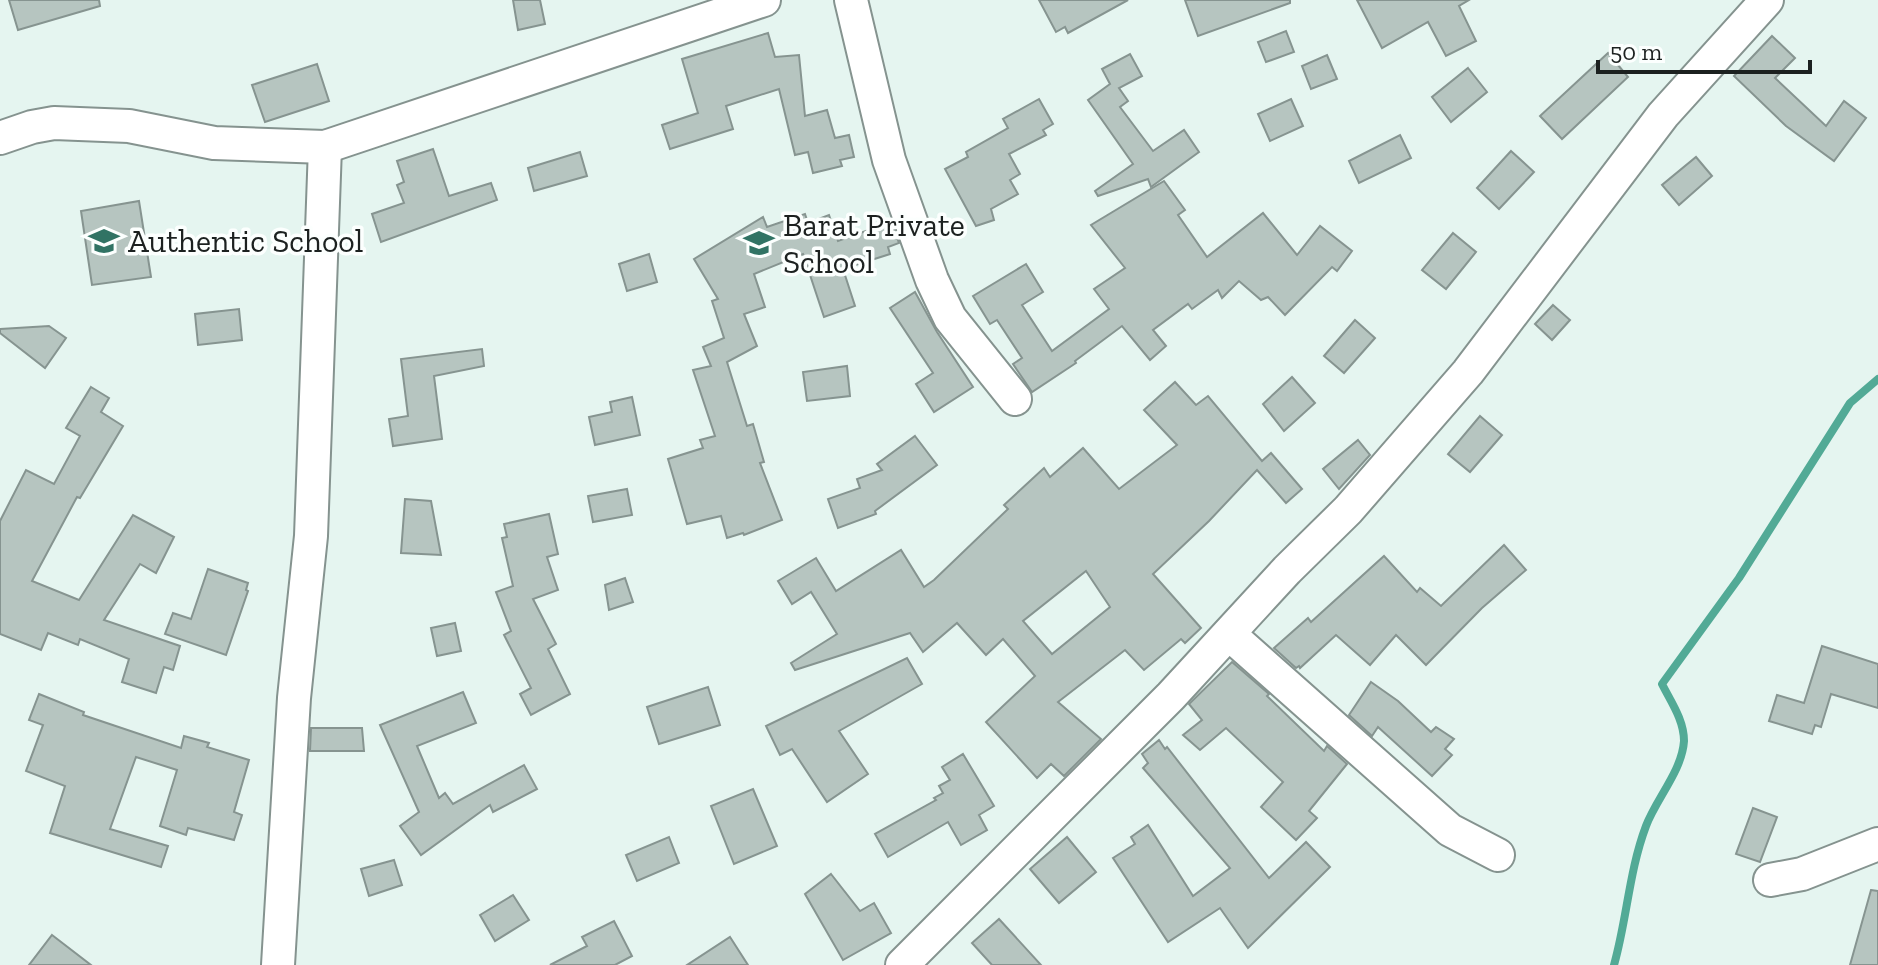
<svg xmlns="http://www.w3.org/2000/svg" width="1878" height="965" font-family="'Zilla Slab',serif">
<rect width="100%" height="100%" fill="#e5f5f0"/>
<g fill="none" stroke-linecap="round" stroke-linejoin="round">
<path stroke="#52aa96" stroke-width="8" d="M 1614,965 C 1627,919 1629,871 1646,826 C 1656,799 1682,771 1684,741 C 1684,720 1671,702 1662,684 L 1739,578 L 1850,403 L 1878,379"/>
</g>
<g fill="#b6c5c0" stroke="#869490" stroke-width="2" fill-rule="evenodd">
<path d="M 9,0 L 99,0 L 100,6 L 18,30 Z"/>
<path d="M 513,0 L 540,0 L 545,24 L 518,30 Z"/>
<path d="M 1039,0 L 1128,0 L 1068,33 L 1065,27 L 1056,32 Z"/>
<path d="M 1185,0 L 1290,0 L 1290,3 L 1198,36 Z"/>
<path d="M 1357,0 L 1469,0 L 1459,6 L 1476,41 L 1446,56 L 1428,22 L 1382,48 Z"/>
<path d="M 1286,31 L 1294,52 L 1266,62 L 1258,42 Z"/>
<path d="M 768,33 L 775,57 L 799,55 L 805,116 L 827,110 L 835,138 L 849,135 L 854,157 L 840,160 L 842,166 L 813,173 L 808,152 L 795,155 L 779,89 L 726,106 L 733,129 L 670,149 L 662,125 L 698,113 L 682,59 Z"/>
<path d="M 1772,36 L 1795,58 L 1775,78 L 1826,126 L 1844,101 L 1866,118 L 1834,161 L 1786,126 L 1734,76 Z"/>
<path d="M 1608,53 L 1628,77 L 1562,139 L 1540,116 Z"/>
<path d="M 1130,54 L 1142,76 L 1119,88 L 1128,101 L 1120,107 L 1153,151 L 1184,130 L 1199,152 L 1151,187 L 1148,179 L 1098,196 L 1095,191 L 1133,164 L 1088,100 L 1110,84 L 1102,69 Z"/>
<path d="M 1327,55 L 1337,79 L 1311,89 L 1302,66 Z"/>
<path d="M 317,64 L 329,101 L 265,122 L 252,85 Z"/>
<path d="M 1468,68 L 1487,92 L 1451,122 L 1432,97 Z"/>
<path d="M 1039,99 L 1053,124 L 1043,130 L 1046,135 L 1009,154 L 1020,174 L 1010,180 L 1018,194 L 991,209 L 994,220 L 976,226 L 945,169 L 968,157 L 966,152 L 1008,128 L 1003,119 Z"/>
<path d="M 1291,99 L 1303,126 L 1270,141 L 1258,114 Z"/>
<path d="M 1400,135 L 1411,158 L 1359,183 L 1349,161 Z"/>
<path d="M 433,149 L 449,196 L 491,183 L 497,200 L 381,242 L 372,214 L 404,203 L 397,185 L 404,182 L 397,161 Z"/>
<path d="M 1511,151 L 1534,172 L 1499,209 L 1477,188 Z"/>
<path d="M 580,152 L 587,176 L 534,191 L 528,168 Z"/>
<path d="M 1696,157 L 1712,176 L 1679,205 L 1662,185 Z"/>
<path d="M 1164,181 L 1185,210 L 1178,215 L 1207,257 L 1263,213 L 1297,255 L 1320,226 L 1352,251 L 1337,271 L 1332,267 L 1285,315 L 1268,297 L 1261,300 L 1239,281 L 1222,298 L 1218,290 L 1192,309 L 1188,304 L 1153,330 L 1166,346 L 1150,360 L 1122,326 L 1075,361 L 1076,363 L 1032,392 L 1013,364 L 1022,358 L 997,320 L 990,324 L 973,296 L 1026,264 L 1043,292 L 1022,305 L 1052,351 L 1109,309 L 1094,289 L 1125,268 L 1091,225 Z"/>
<path d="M 139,201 L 151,277 L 92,285 L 81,211 Z"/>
<path d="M 805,214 L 808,223 L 829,215 L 838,241 L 891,222 L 899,243 L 888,247 L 890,254 L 843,269 L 855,306 L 824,317 L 803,254 L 754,274 L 765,307 L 744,314 L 757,346 L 727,362 L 747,426 L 753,424 L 764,462 L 760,463 L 782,520 L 744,535 L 743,533 L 727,538 L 721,516 L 687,524 L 668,459 L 703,448 L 700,440 L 715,436 L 693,370 L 711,366 L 703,347 L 724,338 L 712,301 L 718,299 L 694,259 L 763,217 L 767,227 Z"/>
<path d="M 1453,233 L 1476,252 L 1446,289 L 1422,270 Z"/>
<path d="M 649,254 L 657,282 L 627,291 L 619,264 Z"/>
<path d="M 915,292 L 937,332 L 973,387 L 934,412 L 916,384 L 933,373 L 890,308 Z"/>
<path d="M 1553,305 L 1570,320 L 1552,340 L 1535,324 Z"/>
<path d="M 239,309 L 242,340 L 198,345 L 195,314 Z"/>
<path d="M 1355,320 L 1375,338 L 1344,373 L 1324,356 Z"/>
<path d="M 49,326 L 66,338 L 45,368 L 0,333 L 0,329 Z"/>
<path d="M 482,349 L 484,366 L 434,376 L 442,439 L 393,446 L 389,419 L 408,416 L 401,359 Z"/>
<path d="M 847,366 L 850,396 L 807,401 L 803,372 Z"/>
<path d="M 1292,377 L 1315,403 L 1284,431 L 1263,404 Z"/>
<path d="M 1175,382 L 1196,405 L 1208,396 L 1262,461 L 1271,453 L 1302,489 L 1286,503 L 1257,470 L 1209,521 L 1153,574 L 1201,628 L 1185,643 L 1181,639 L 1144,670 L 1125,650 L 1058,702 L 1101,739 L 1064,776 L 1051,764 L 1037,778 L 986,722 L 1035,676 L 1003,639 L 986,655 L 957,623 L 923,652 L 910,633 L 795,670 L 791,663 L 837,634 L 811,592 L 792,604 L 778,581 L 816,558 L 836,591 L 901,550 L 924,587 L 934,580 L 1008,509 L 1004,505 L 1044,468 L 1050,477 L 1083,448 L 1119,489 L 1177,445 L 1144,410 ZM 1086,571 L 1110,607 L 1052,654 L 1023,621 Z"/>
<path d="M 91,387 L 109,398 L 101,412 L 123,426 L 80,498 L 77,497 L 32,581 L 79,600 L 133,515 L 174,537 L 156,573 L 140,564 L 104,620 L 180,646 L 173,670 L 164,667 L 156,693 L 122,682 L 129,659 L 80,639 L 78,645 L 48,633 L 41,650 L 0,634 L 0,521 L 26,470 L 54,484 L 80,436 L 66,428 Z"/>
<path d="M 632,397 L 640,435 L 595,445 L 589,417 L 612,412 L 610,402 Z"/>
<path d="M 1480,416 L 1502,435 L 1470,472 L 1448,454 Z"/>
<path d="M 915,436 L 937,465 L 875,511 L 876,514 L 838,528 L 828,499 L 860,488 L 857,479 L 882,470 L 877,464 Z"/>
<path d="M 1358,440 L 1370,455 L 1339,489 L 1323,469 Z"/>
<path d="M 627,489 L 632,515 L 593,522 L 588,496 Z"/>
<path d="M 405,499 L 431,501 L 441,555 L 401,553 Z"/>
<path d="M 549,514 L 558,554 L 547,557 L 558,590 L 533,599 L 556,644 L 548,649 L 570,694 L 531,715 L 520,694 L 531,688 L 504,635 L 511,631 L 496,592 L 513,586 L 502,538 L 507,537 L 504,524 Z"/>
<path d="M 1504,545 L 1526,570 L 1482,608 L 1426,665 L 1396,635 L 1370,665 L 1336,635 L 1300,668 L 1299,666 L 1296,668 L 1274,648 L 1308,618 L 1311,622 L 1384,556 L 1417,592 L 1420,588 L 1441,606 Z"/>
<path d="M 208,569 L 248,583 L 246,590 L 248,591 L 226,655 L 165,634 L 173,613 L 191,619 Z"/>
<path d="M 625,578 L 633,602 L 609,610 L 605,585 Z"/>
<path d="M 455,623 L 461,651 L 437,656 L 431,628 Z"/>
<path d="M 1822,646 L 1878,664 L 1878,708 L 1831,694 L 1821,727 L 1815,725 L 1812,734 L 1769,721 L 1777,695 L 1804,703 Z"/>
<path d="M 907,658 L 922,684 L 839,731 L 868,774 L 827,802 L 792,749 L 780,755 L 766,726 Z"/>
<path d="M 1232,662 L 1269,694 L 1267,696 L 1324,751 L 1327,746 L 1347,764 L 1309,811 L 1317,818 L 1296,840 L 1261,807 L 1283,782 L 1226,728 L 1200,750 L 1183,735 L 1202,720 L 1189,704 Z"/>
<path d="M 1371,682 L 1398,701 L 1431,732 L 1436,727 L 1454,739 L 1445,749 L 1452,755 L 1432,776 L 1378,727 L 1372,736 L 1349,715 Z"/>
<path d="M 708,687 L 720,725 L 659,744 L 647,707 Z"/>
<path d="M 463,692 L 476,723 L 417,746 L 439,798 L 445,793 L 453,804 L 524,765 L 537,789 L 493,812 L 490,805 L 421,855 L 400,826 L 419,812 L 380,725 Z"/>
<path d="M 39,694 L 84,712 L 83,715 L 181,748 L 184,736 L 209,743 L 207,747 L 249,760 L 234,812 L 242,815 L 234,840 L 188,828 L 186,835 L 160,826 L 177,770 L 136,757 L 110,829 L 168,846 L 161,867 L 50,833 L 65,786 L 26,771 L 43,725 L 29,720 Z"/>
<path d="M 311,728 L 362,728 L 364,751 L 310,751 Z"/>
<path d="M 1159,740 L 1165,749 L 1167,747 L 1269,878 L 1306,842 L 1330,867 L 1248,948 L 1220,908 L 1168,942 L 1113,858 L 1135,844 L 1131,837 L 1148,825 L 1193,896 L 1230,868 L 1143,768 L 1148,763 L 1142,754 Z"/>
<path d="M 963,754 L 994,806 L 979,815 L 987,830 L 961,845 L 948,822 L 888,857 L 875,834 L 936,800 L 934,798 L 943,793 L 939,786 L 950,780 L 942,767 Z"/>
<path d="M 753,789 L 777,846 L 734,864 L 711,806 Z"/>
<path d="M 1753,808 L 1777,817 L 1760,862 L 1736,854 Z"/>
<path d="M 669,837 L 679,863 L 637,881 L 626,855 Z"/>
<path d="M 1067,837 L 1096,872 L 1059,903 L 1030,869 Z"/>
<path d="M 394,860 L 402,885 L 369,896 L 361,869 Z"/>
<path d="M 831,874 L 860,911 L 874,903 L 891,933 L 843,960 L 805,894 Z"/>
<path d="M 1871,890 L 1878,891 L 1878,965 L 1850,965 Z"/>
<path d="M 513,895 L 529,920 L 495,941 L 480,915 Z"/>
<path d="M 999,919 L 1041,965 L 992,965 L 972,943 Z"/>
<path d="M 614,921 L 632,956 L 615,965 L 550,965 L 587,946 L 582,937 Z"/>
<path d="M 52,935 L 91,965 L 29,965 Z"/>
<path d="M 730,937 L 748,965 L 687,965 Z"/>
</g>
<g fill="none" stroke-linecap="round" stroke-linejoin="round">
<g stroke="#85938f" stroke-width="36">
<g id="minor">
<path d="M 851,0 L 889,160 L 932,280 L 950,318 L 1015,399"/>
<path d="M 0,138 L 32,127 L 54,123 L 129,126 L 214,143 L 325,147 L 764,0"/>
<path d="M 1229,634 L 1450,830 L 1498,855"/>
<path d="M 1770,880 L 1802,874 L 1878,844"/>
<path d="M 278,965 L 294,698 L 311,536 L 325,147"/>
<path d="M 902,965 L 1171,696 L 1287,570 L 1348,510 L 1468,372 L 1663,115 L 1767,0"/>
</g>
</g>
<use href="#minor" stroke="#fff" stroke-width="32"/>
</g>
<defs>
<g id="school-bare" transform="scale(2.4)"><path d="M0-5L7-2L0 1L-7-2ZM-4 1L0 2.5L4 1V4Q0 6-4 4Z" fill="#317364" stroke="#fcfffe" stroke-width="2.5" paint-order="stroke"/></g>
</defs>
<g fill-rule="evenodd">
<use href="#school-bare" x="104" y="241"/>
<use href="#school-bare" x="759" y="243"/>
</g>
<g text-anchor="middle" stroke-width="7" stroke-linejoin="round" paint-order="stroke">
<g font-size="32" fill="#1c2120" stroke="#fcfffe" text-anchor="start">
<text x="783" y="236">Barat Private<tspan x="783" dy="37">School</tspan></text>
<text x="128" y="252">Authentic School</text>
</g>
</g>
<path d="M1598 60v12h212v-12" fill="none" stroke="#1c2120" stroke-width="4"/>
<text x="1610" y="60" font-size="24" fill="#1c2120" stroke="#fcfffe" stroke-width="6" paint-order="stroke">50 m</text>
</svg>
